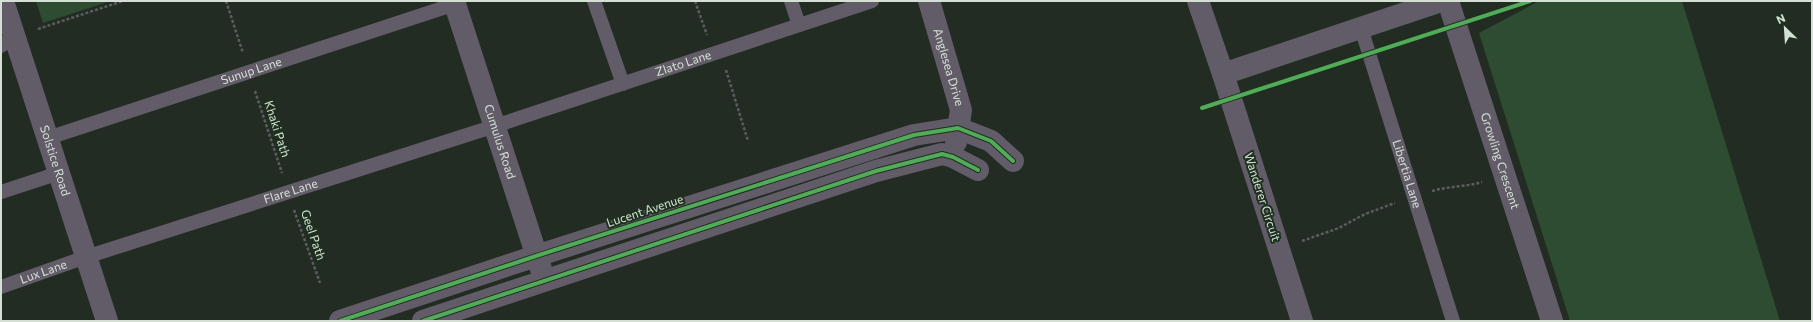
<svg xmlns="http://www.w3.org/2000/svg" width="1813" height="322" font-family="Commissioner,sans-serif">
<rect width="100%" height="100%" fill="#222c22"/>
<g fill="#2e4c31">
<path d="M 36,1 L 111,1 L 43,23 Z"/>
<path d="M 1539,1 L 1682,1 L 1780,321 L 1570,321 L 1479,33 Z"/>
</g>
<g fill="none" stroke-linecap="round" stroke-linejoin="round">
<g stroke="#5c5c60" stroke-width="2.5" stroke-dasharray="3 2" stroke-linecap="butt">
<path d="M 226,1 L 243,53"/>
<path d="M 695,1 L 707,35"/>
<path d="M 38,29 L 123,1"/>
<path d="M 726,70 L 748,141"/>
<path d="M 255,91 L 282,173"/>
<path d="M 1432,191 C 1449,186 1466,187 1482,182"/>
<path d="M 294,210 L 320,283"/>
<path d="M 1302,241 L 1339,228 L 1365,214 L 1395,203"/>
</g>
<g stroke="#625c69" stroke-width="14">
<path d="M 594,1 L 623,84"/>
<path d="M 791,1 L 799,25"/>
<path id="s1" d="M 1361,28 L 1453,321"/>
<path d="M 1,46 L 14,36"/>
<path id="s2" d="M 48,138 L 455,4"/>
<path d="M 1,192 L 59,173"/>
<path id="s3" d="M 1,287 L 86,257 L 495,126 L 872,1"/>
</g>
<g stroke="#625c69" stroke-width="22">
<path id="s4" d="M 3,1 L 107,321"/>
<path id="s5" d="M 454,1 L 541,269"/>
<path id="s6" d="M 929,1 L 961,110 L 956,142"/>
<path d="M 1198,1 L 1223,74"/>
<path id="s7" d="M 1448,1 L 1552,321"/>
<path d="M 340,321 L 536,256 L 914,135 L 958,128 L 991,141 L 1013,161"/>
<path d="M 423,321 L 876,171 L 942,154 L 953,157 L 978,170"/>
<path d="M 1302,321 L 1223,74 L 1441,1"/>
</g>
<g stroke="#1e301f" stroke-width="6">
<g id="cycleway">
<path d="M 1202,108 L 1530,1"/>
<path d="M 340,321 L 536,256 L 914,135 L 958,128 L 991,141 L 1013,161"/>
<path d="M 423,321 L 876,171 L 942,154 L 953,157 L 978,170"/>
</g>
</g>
<use href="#cycleway" stroke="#51ab58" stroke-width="4"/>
</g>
<g text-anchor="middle" stroke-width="4" stroke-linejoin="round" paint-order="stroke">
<g font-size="12" fill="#d5e0d5" stroke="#1e301f">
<text dy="4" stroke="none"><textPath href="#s3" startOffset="718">Zlato Lane</textPath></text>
<text dy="4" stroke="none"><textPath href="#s6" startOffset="69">Anglesea Drive</textPath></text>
<text dy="4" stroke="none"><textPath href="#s2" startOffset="214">Sunup Lane</textPath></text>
<text transform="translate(277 129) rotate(72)" y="4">Khaki Path</text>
<text dy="4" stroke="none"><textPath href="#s5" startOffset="148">Cumulus Road</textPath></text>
<text dy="4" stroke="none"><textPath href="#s4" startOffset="168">Solstice Road</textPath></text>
<text dy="4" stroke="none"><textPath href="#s7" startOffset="168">Growling Crescent</textPath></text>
<text dy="4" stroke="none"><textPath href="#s1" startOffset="153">Libertia Lane</textPath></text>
<text dy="4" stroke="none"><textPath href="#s3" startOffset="305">Flare Lane</textPath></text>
<text transform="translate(1262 197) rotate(72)" y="4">Wanderer Circuit</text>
<text transform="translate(645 211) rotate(-18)" y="4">Lucent Avenue</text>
<text transform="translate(313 235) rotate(71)" y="4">Geel Path</text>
<text dy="4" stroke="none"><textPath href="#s3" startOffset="45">Lux Lane</textPath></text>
</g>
</g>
<rect width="1813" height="322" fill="none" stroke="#d5e0d5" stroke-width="4"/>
<g transform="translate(1785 28) rotate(335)" stroke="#1e301f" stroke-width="3" paint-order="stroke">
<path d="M0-3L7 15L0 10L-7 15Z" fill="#d5e0d5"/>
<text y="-6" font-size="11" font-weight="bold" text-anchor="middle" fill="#d5e0d5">N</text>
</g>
</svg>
